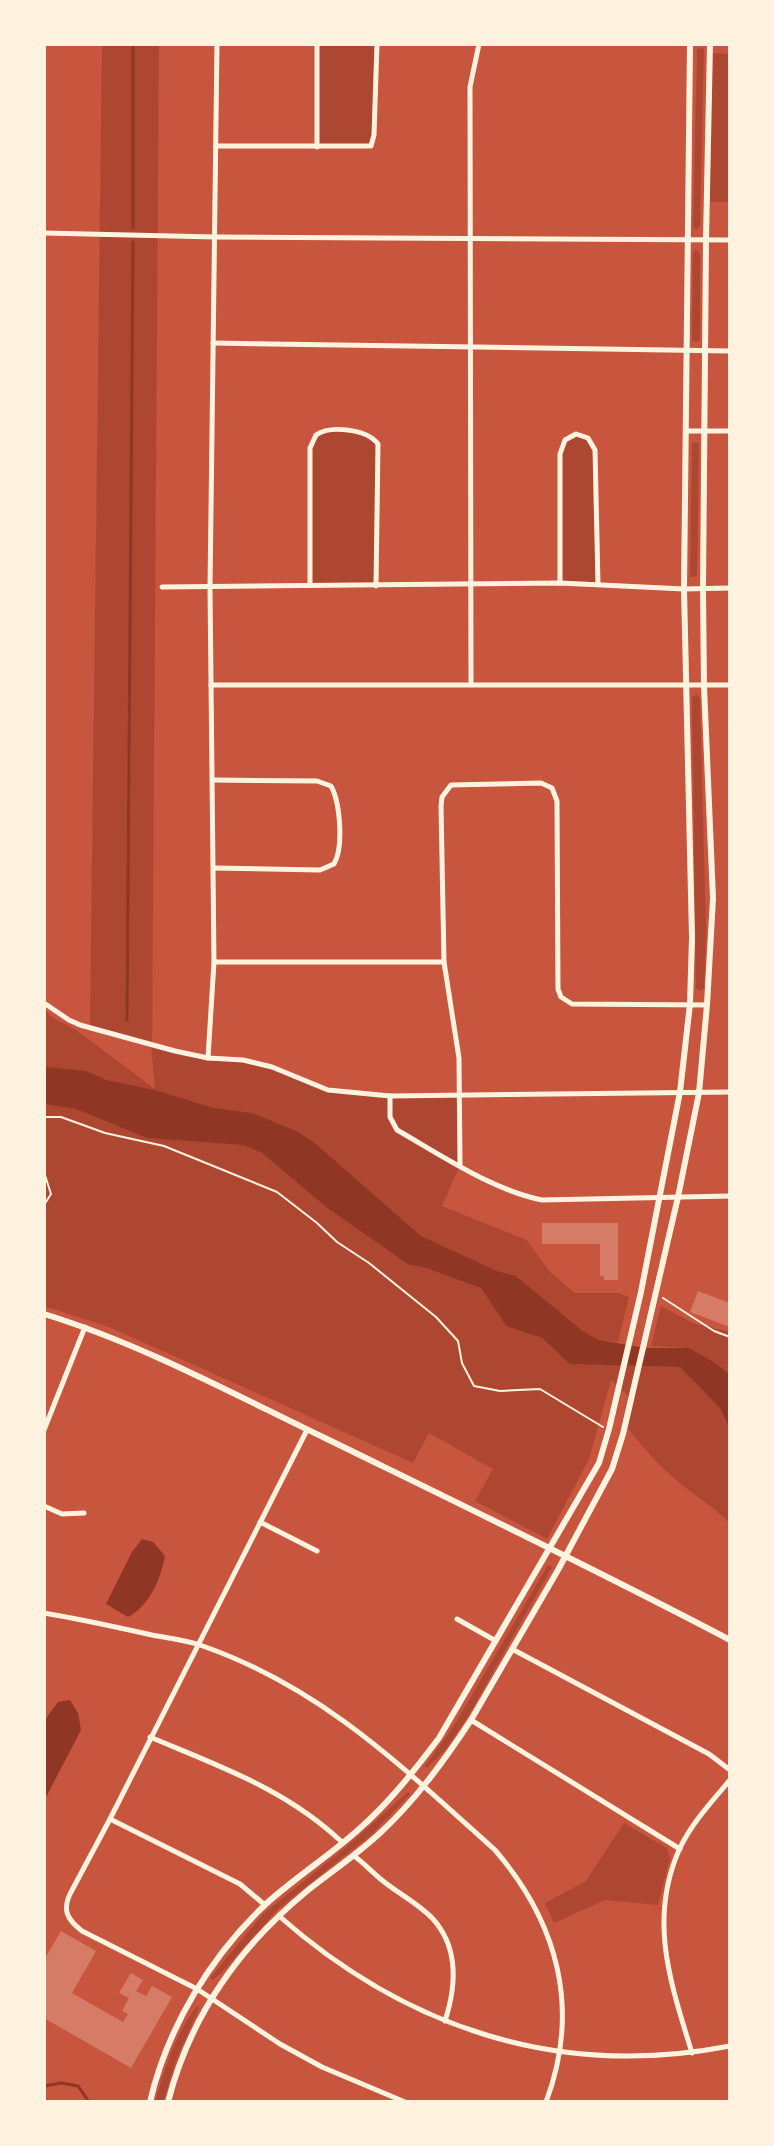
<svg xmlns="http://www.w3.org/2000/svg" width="774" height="2146" font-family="'Golos Text',sans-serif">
<rect width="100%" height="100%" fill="#c8553d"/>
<g fill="#ae4732">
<path d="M 102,44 L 159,44 L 152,1045 L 208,1058 L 243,1060 L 272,1067 L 328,1090 L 345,1094 L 461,1095 L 460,1165 L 442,1206 L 527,1240 L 549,1271 L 575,1293 L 618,1293 L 629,1297 L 618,1342 L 599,1340 L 584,1332 L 516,1276 L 497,1271 L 421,1236 L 316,1144 L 252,1113 L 214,1108 L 155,1090 L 107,1080 L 86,1071 L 44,1068 L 44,1008 L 50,1016 L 76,1030 L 155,1089 L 151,1045 L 90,1027 Z"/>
<path d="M 317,44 L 377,44 L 374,135 L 371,146 L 317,147 Z"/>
<path d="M 704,48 L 700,226 L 696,230 L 693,227 L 697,49 Z"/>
<path d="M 710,53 L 730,54 L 730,202 L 707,202 Z"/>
<path d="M 696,249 L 700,254 L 700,339 L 697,342 L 692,340 L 693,253 Z"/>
<path d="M 326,431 L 364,433 L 378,444 L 376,586 L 310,584 L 311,440 Z"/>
<path d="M 576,434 L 593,443 L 598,584 L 560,583 L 560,454 L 565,440 Z"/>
<path d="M 692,442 L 699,443 L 697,576 L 690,577 Z"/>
<path d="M 697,694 L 700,699 L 706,932 L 704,988 L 701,991 L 696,988 L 692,697 Z"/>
<path d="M 44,1104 L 76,1109 L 147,1138 L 243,1145 L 262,1153 L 326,1207 L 409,1265 L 423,1267 L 481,1288 L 506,1326 L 542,1338 L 570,1364 L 680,1367 L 720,1408 L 730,1429 L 730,1523 C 713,1506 693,1495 675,1479 C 658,1465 641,1445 628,1428 L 634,1401 L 611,1380 L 589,1459 L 547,1539 L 475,1501 L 493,1469 L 429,1433 L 413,1463 L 109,1327 L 44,1306 Z"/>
<path d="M 661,1306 L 693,1323 L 730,1332 L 730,1375 L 716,1363 L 689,1348 L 651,1346 Z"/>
<path d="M 548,1565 L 552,1567 L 470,1713 L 447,1748 L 427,1768 L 425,1766 L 455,1724 Z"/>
<path d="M 408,1792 L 410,1794 L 372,1834 L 278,1909 L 222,1972 L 213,1980 L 210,1978 L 263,1914 L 345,1848 Z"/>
<path d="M 624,1823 L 667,1848 L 670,1858 L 658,1905 L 605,1900 L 554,1923 L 545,1903 L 586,1881 Z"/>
<path d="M 197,2006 L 199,2008 L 177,2058 L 163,2102 L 155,2102 C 165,2068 175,2035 197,2006 Z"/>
</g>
<g fill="#8f3625">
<path d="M 47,1067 L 86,1071 L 107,1080 L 155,1090 L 214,1108 L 252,1113 L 298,1132 L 316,1144 L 421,1236 L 497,1271 L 516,1276 L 584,1332 L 599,1340 L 646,1348 L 689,1348 L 716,1363 L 730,1375 L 730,1429 L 720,1408 L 680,1367 L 570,1364 L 542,1338 L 506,1326 L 481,1288 L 423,1267 L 409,1265 L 326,1207 L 262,1153 L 243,1145 L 147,1138 L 76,1109 L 44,1104 L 44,1068 Z"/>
<path d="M 142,1539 L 153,1542 L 165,1556 C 161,1579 149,1606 128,1617 L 106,1604 L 132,1552 Z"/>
<path d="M 70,1700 L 78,1713 L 81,1730 L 44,1801 L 44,1721 L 58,1702 Z"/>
</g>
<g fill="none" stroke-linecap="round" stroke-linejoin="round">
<g stroke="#8f3625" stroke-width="3">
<path d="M 133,44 L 133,228"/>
<path d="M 127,1020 L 133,242"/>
<path d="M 44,2086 L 61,2083 L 78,2086 L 89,2102"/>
</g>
</g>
<g fill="#d67c66">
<path d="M 542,1223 L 618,1223 L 618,1280 L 604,1280 L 604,1276 L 600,1276 L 600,1244 L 542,1244 Z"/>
<path d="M 698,1291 L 730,1303 L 730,1327 L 690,1312 Z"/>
<path d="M 61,1931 L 96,1951 L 72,1993 L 123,2022 L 128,2014 L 122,2011 L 129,1998 L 119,1993 L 131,1973 L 143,1980 L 136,1991 L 146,1996 L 152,1986 L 172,1997 L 131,2068 L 44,2018 L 44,1960 Z"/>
</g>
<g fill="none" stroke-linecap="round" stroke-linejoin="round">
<g stroke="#fff3e0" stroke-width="2">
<path d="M 44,1117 L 61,1117 L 105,1133 L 164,1146 L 277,1192 L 317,1223 L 337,1242 L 369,1263 L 436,1317 L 458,1341 L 462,1363 L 474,1386 L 500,1391 L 540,1389 L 603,1427"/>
<path d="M 44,1172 L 51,1194 L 44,1205"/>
<path d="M 663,1298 L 714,1331 L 730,1337"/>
</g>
<g stroke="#fff3e0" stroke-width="5">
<path d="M 216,146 L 371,146 L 374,135 L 377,44"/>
<path d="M 317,147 L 317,44"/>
<path d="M 44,233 L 215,237 L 730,240"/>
<path d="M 213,343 L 730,351"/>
<path d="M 686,431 L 730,431"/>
<path d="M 560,583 L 560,454 L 565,440 L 576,434 L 588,438 L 595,450 L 598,584"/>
<path d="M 310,584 L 310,448 L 316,435 C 330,425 367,429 378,444 L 376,586"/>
<path d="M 162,587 L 560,583 L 684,589 L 730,588"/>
<path d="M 471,684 L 470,87 L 479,44"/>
<path d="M 211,685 L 730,685"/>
<path d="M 213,780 L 317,781 L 331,786 C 340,802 344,847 334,864 L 320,870 L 214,868"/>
<path d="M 214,962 L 444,962"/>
<path d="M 44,1003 L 69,1020 L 80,1025 L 175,1051 L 208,1058 L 243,1060 L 272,1067 L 328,1090 L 390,1096 L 730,1092"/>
<path d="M 208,1058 L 214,962 L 210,588 L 217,44"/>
<path d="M 390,1096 L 390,1117 L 397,1130 C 441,1155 492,1190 542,1200 L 730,1196"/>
<path d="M 460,1165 L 459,1058 L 444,962 L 441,806 L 442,797 L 451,785 L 541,783 L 552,788 L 557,801 L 558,989 L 561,997 L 572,1004 L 707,1005"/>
<path d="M 44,1430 L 85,1327"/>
<path d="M 307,1430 L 110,1819 L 70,1894 C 62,1911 68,1920 82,1931 L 197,1989 L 280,2044 L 322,2067 L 405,2102"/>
<path d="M 44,1506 L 62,1514 L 84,1513"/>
<path d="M 260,1522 L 317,1551"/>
<path d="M 44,1613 C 80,1619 116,1627 152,1635 C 168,1638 185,1640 200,1645 C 322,1687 402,1767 495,1850 C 558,1923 581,2009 546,2102"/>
<path d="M 457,1619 L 496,1641"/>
<path d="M 512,1649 L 709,1754 L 730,1770"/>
<path d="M 471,1720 L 680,1849"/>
<path d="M 150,1737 C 221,1767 286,1789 343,1843"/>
<path d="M 110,1819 L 240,1884 L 265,1905"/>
<path d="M 354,1856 C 364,1863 373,1873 383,1881 C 399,1894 419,1904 433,1919 C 459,1948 456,1987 445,2021"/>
<path d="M 279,1916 C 407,2029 560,2079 730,2046"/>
<path d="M 692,2053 C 671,1984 648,1921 679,1850 C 691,1824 712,1801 730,1780"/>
</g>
<g stroke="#fff3e0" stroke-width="6">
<path d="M 44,1314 C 142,1344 235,1395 327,1439 C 462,1505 597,1570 730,1640"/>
<path d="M 150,2102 C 167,2028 211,1955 267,1903 C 296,1877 329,1856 358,1830 C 389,1803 414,1771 439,1738 L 599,1463 L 609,1429 L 641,1292 L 680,1092 L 690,1004 L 692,938 L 684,589 L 690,44"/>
<path d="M 168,2102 C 190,2016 239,1947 307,1891 C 331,1872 356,1855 379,1834 C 415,1801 444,1761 471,1720 L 558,1570 L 612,1469 L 623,1434 L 678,1197 L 699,1093 L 707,1005 L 713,898 L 704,686 L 703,589 L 706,240 L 710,44"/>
</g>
</g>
<rect width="774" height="2146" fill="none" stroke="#fff3e0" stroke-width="92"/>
</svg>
